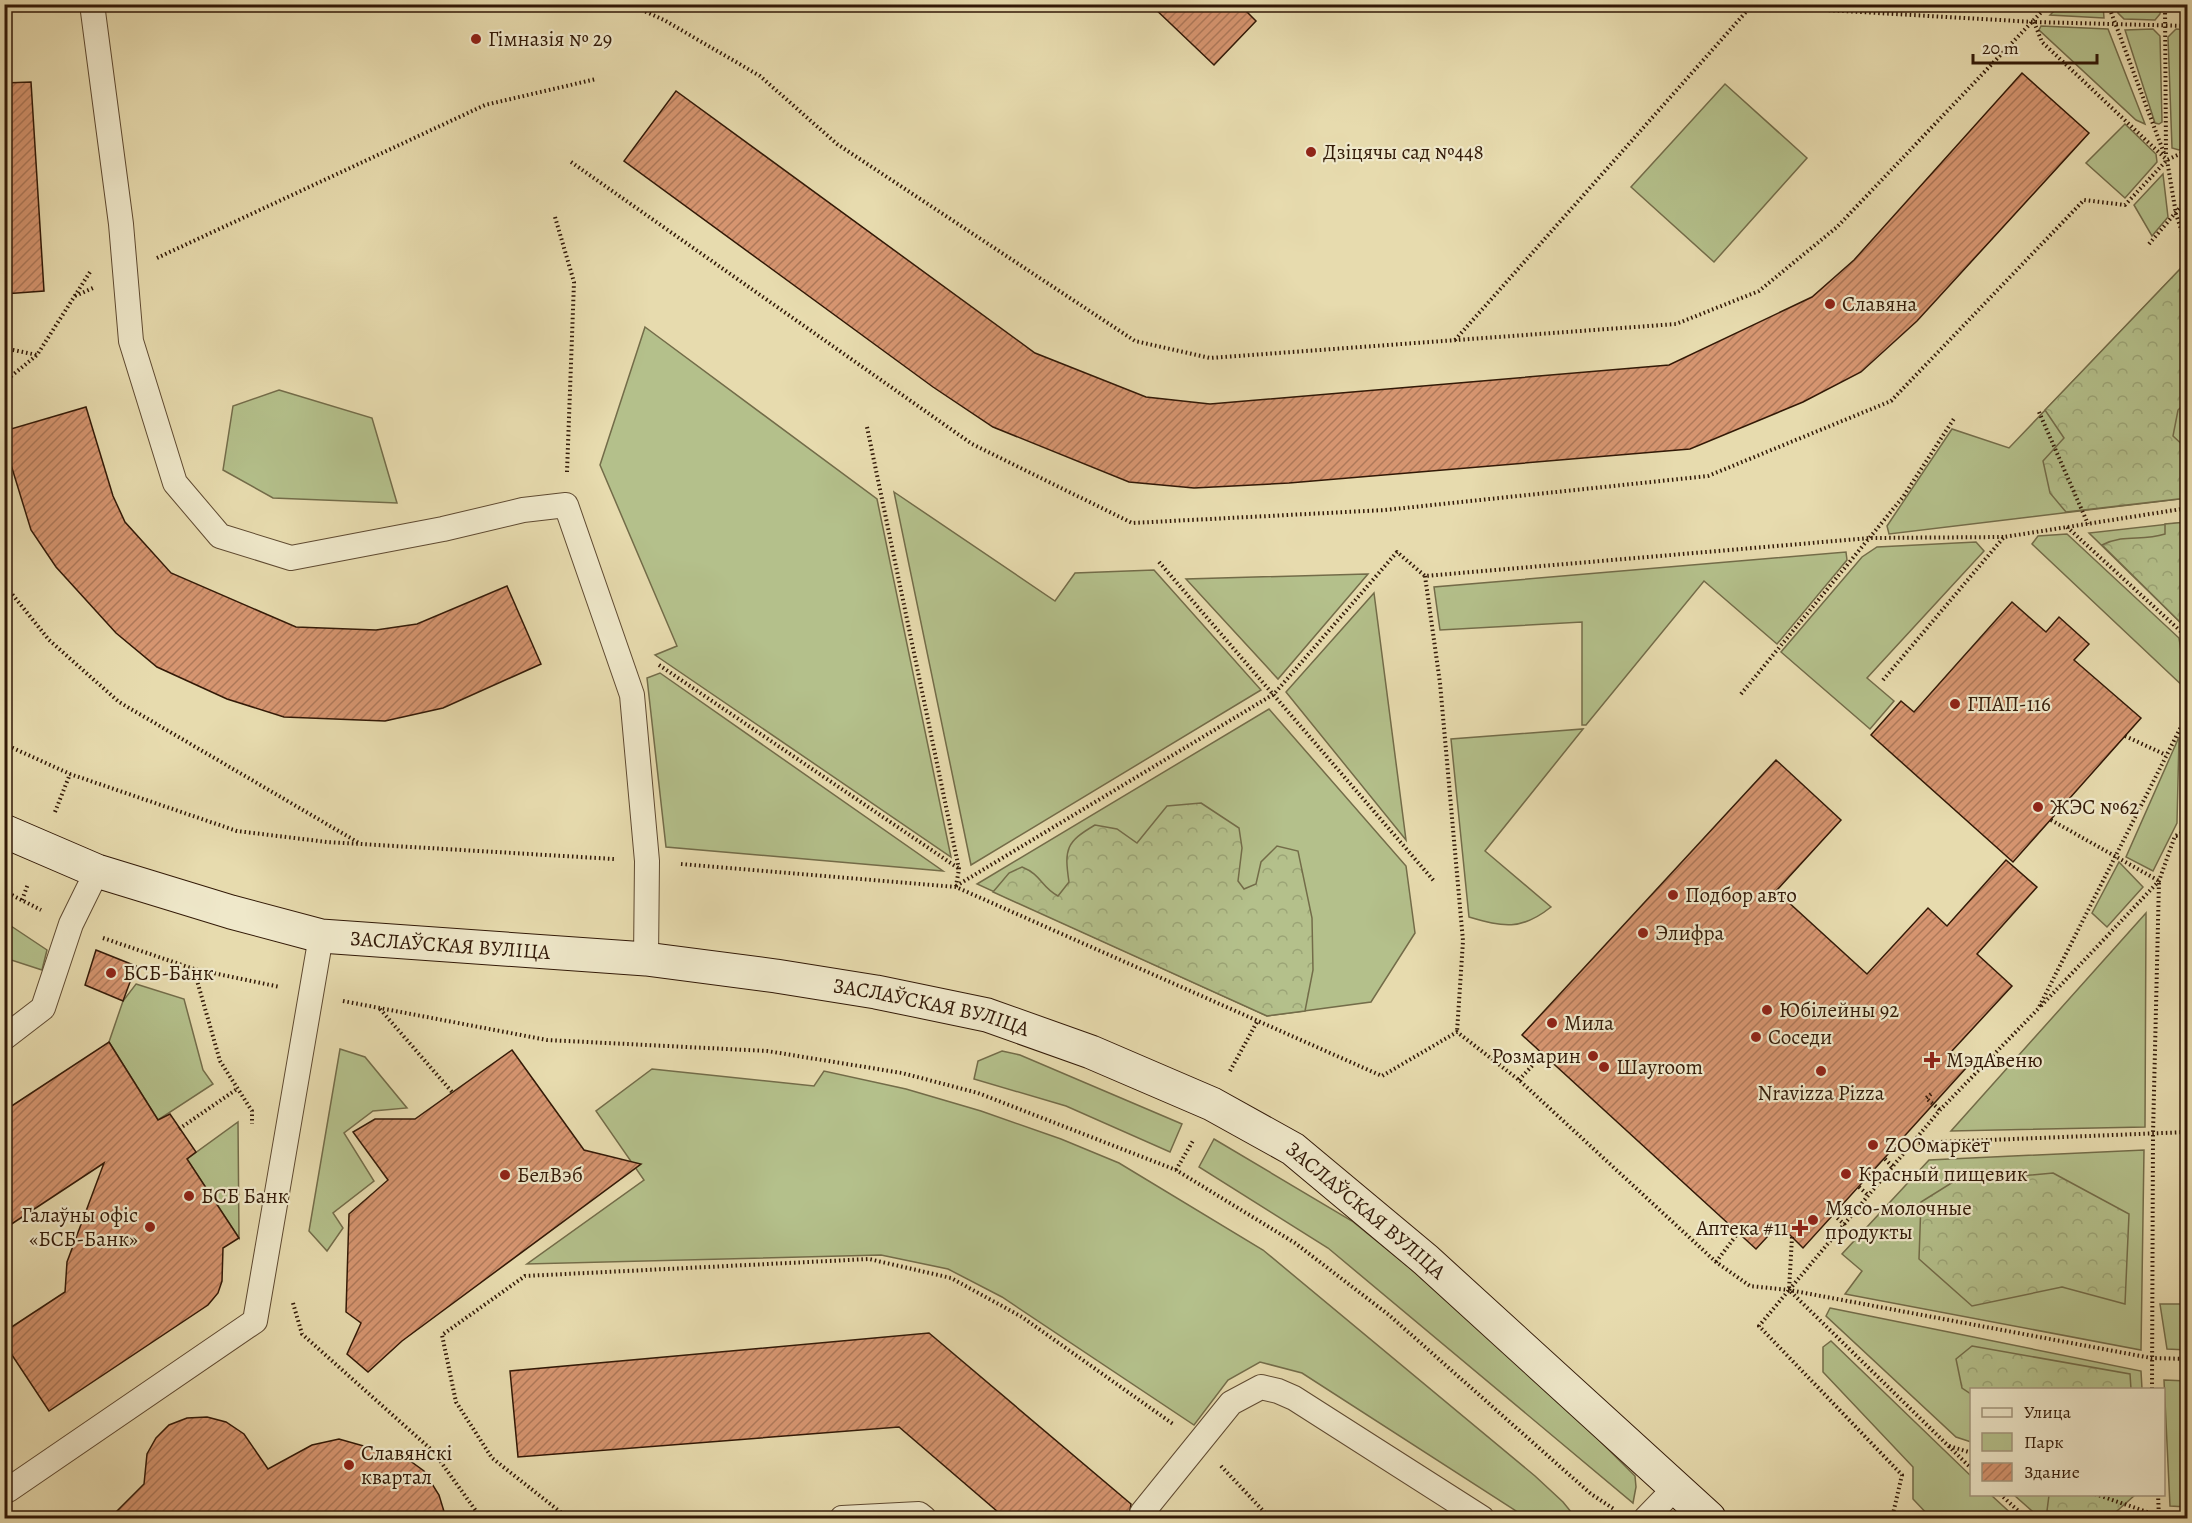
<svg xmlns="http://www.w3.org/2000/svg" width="2192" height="1523" font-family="Alegreya,serif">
<defs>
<pattern id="forest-crowns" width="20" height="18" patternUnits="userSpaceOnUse" patternTransform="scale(1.5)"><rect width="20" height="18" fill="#b4c08b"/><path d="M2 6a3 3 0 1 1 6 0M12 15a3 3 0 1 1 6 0" fill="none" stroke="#9ba476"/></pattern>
<pattern id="building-hatch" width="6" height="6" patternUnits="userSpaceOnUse" patternTransform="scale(1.5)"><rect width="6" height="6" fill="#d69570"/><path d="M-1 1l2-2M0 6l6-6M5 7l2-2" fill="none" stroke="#ae795a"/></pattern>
</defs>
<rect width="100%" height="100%" fill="#e7dbae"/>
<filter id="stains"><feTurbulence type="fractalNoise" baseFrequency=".00333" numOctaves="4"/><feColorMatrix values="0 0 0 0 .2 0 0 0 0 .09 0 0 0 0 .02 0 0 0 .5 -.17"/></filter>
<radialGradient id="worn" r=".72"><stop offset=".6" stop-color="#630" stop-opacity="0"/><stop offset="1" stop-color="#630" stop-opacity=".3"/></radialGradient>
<g fill="#b4c08b" stroke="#736c49" stroke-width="1.5">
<path d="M 2060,5 L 2103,5 L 2104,18 L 2050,15 Z"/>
<path d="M 2116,5 L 2161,5 L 2160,14 L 2155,20 L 2124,19 L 2118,13 Z"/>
<path d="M 2041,26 L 2108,29 L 2145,124 L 2136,120 L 2039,30 Z"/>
<path d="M 2153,29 L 2160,36 L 2162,122 L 2159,124 L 2155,123 L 2125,30 Z"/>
<path d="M 2176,29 L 2188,30 L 2187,146 L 2179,150 L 2172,148 L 2168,37 Z"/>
<path d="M 1725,84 L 1807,158 L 1714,262 L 1631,187 Z"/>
<path d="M 2125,124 L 2156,154 L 2157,162 L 2125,198 L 2086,163 Z"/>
<path d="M 2163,174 L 2168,217 L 2152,236 L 2134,205 Z"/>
<path d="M 2182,267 L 2188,300 L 2187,498 L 1889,534 L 1887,526 L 1952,429 L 2009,448 Z"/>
<path d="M 645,327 L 877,499 L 951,857 L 655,655 L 677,646 L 600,465 Z"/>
<path d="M 279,390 L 372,418 L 397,503 L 273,498 L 223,470 L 233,406 Z"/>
<path d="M 894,492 L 1055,601 L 1075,573 L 1154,570 L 1261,690 L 971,865 Z"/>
<path d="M 2187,522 L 2187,526 L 2180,622 L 2089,533 Z"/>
<path d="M 2067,534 L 2179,638 L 2187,690 L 2032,544 L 2038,536 Z"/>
<path d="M 1976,542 L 1984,551 L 1867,678 L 1894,701 L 1870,729 L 1781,652 L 1862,557 L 1877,547 Z"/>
<path d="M 1846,552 L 1847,560 L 1777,644 L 1704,581 L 1586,725 L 1582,725 L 1582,622 L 1440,630 L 1434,587 Z"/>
<path d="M 1368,574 L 1278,679 L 1186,579 L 1367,574 Z"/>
<path d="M 1374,593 L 1406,840 L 1286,692 Z"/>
<path d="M 660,673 L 943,871 L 666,847 L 647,678 Z"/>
<path d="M 1269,709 L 1406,866 L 1415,933 L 1371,1002 L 1267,1016 L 977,884 Z"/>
<path d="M 1583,729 L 1485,851 L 1551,907 C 1521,931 1503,927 1469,917 L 1451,739 Z"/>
<path d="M 2179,737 L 2177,823 L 2153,871 L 2126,857 Z"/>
<path d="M 2119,862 L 2143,887 L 2107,927 L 2092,913 Z"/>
<path d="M 2146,913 L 2145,1127 L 1951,1131 Z"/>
<path d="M 5,922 L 47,950 L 42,970 L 5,958 Z"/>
<path d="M 136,984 L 184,999 L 203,1070 L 213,1084 L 158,1120 L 109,1042 L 123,1001 Z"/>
<path d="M 340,1049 L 365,1057 L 407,1108 L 373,1111 L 344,1133 L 374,1181 L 333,1213 L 343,1228 L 327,1251 L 309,1231 Z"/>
<path d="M 1002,1051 L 1020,1055 L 1182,1124 L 1170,1152 L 1066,1106 L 974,1079 L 978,1061 Z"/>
<path d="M 652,1069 L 814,1086 L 824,1071 L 906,1089 L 981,1111 L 1061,1139 L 1119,1163 L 1263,1250 L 1535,1476 L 1563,1502 L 1576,1518 L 1527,1518 L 1302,1373 L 1260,1362 L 1228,1380 L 1194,1425 L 1002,1297 L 948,1269 L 881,1255 L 527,1264 L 644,1180 L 596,1111 Z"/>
<path d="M 238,1122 L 239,1238 L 187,1159 Z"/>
<path d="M 1214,1139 L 1352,1221 L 1410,1268 L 1573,1414 L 1635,1476 L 1636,1487 L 1633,1503 L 1328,1248 L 1199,1167 Z"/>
<path d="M 2144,1150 L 2141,1350 L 1845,1294 L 1862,1271 L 1842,1254 L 1929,1160 Z"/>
<path d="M 2160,1304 L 2187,1304 L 2187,1350 L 2167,1349 Z"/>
<path d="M 1830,1308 L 2141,1371 L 2142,1389 L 1972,1390 L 1971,1442 L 1956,1437 L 1826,1316 Z"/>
<path d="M 1831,1341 L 1971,1476 L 1972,1494 L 1991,1495 L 2016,1518 L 1931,1518 L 1913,1499 L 1913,1467 L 1823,1372 L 1823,1347 Z"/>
<path d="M 2164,1380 L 2187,1381 L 2187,1507 L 2170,1506 Z"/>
<path d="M 2014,1495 L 2053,1495 L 2121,1518 L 2040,1518 Z"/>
</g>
<g fill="url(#forest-crowns)" stroke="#736c49" stroke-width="1.5">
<path d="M 2182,267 L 2188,300 L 2187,401 L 2178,410 L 2173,436 L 2187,449 L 2187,498 L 2066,512 L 2050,493 L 2043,461 L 2064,438 L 2045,410 Z"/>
<path d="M 2187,522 L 2187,526 L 2180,622 L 2102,545 C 2127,533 2140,542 2165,534 L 2165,524 Z"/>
<path d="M 1201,803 L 1239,828 L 1242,848 L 1238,881 L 1244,889 L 1256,884 L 1261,862 L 1277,846 L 1298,851 L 1312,918 L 1313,970 L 1305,1011 L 1267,1016 L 993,892 L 1009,873 L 1022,867 C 1042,875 1040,886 1058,896 L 1069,882 C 1064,849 1066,842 1095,825 L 1117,829 L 1137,843 L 1167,806 Z"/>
<path d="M 2053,1173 L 2129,1214 L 2125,1304 L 2062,1287 L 1972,1306 L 1919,1259 L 1921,1202 L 1953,1182 Z"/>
<path d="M 1972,1346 L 2130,1374 L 2131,1389 L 1972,1390 L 1971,1394 L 1962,1388 L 1956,1359 Z"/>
<path d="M 2049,1495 L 2049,1494 L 2135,1495 L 2109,1518 L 2074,1518 L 2047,1511 Z"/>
</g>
<g fill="url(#building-hatch)" stroke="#321907" stroke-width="1.5">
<path d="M 1150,4 L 1239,4 L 1256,21 L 1214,65 Z"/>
<path d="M 2022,73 L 2089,133 L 1917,321 L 1861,372 L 1803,402 L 1690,449 L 1289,483 L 1194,488 L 1129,482 L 993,427 L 933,387 L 624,161 L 676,91 L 1035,353 L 1146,397 L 1210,404 L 1669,365 L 1812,297 L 1854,260 Z"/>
<path d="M 31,82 L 44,291 L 4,294 L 4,83 Z"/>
<path d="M 86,407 L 113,496 L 125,522 L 171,573 L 296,627 L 376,630 L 417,624 L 507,586 L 541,664 L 443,708 L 385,721 L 284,717 L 227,699 L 157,667 L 116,633 L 56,567 L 31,530 L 4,442 L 4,431 Z"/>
<path d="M 2012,602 L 2046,632 L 2059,617 L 2089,644 L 2074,660 L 2141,718 L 2013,862 L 1871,735 L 1901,701 L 1914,712 Z"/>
<path d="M 1776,760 L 1841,820 L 1776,891 L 1867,974 L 1928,908 L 1947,926 L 2006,860 L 2037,887 L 1977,954 L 2012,986 L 1951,1052 L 1967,1067 L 1803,1248 L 1779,1224 L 1756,1249 L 1522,1035 Z"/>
<path d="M 96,950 L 136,966 L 123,1001 L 85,985 Z"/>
<path d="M 109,1042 L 158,1120 L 170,1114 L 196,1152 L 187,1159 L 239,1238 L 223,1248 L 222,1281 L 218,1293 L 208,1305 L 49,1411 L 4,1343 L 4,1332 L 65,1292 L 67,1262 L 104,1163 L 4,1229 L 4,1111 Z"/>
<path d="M 512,1050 L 584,1150 L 641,1164 L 402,1341 L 368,1372 L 347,1354 L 361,1323 L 346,1312 L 349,1214 L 388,1180 L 353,1132 L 375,1119 L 415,1119 Z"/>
<path d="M 929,1333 L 1131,1504 L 1129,1518 L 1005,1518 L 899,1427 L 518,1457 L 510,1371 Z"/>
<path d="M 207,1417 L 226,1422 L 244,1434 L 268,1469 L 312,1445 L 339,1439 L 406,1458 L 424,1471 L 439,1495 L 446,1518 L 110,1518 L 144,1484 L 147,1454 L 156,1438 L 169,1425 L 187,1418 Z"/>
</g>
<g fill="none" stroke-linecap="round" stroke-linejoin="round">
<g stroke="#5f4a31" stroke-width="26">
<g id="service">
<path d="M 92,4 L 121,224 L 131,341 L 175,483 L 220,536 L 291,558 L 443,529 L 523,510 L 566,505 L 632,695 L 647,861 L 646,959"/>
<path d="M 4,1038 L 43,1008 L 71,924 L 97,871"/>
<path d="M 8,1490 L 255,1321 L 321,936"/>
<path d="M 1142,1513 L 1231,1403 L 1261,1387 L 1278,1391 L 1294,1398 L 1482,1518"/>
<path d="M 842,1518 L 919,1514 L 924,1518"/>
<path d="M 1646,1518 L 1675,1488"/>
</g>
</g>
<g stroke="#321907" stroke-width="35">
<g id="secondary">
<path id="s1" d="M 4,831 L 97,871 L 231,912 L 321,936 L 646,959 L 776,976 L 876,992 L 987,1015 L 1091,1052 L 1212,1104 L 1293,1149 L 1426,1260 L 1709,1518"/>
</g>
</g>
<g stroke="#321907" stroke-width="4" stroke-dasharray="1.5 3" stroke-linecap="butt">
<path d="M 629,4 L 664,20 L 760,76 L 837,144 L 1135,341 L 1210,358 L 1676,324 L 1759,291 L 1837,227 L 2049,4"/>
<path d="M 1721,4 L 2034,22 L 2188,26"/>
<path d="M 2108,4 L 2165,156"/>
<path d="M 2165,4 L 2166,156"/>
<path d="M 2034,22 L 2042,42 L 2167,160 L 2176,214 L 2188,250"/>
<path d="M 571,162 L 972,444 L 1132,523 L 1385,510 L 1708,476 L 1891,401 L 2084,200 L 2125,205 L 2167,160 L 2188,150"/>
<path d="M 555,217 L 574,282 L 567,472"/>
<path d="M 2149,244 L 2188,198"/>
<path d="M 2186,250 L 2188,262"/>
<path d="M 157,258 L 485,105 L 596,79"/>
<path d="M 75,296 L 93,288"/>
<path d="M 1455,340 L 1753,4"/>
<path d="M 4,348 L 37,355"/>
<path d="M 4,382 L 37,355 L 90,272"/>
<path d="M 2039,412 L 2088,524"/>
<path d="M 867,427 L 959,869 L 956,886"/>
<path d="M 2067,527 L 2188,638"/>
<path d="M 1159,562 L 1434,881"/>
<path d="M 1425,576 L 1440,683 L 1463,941 L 1457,1032"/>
<path d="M 4,584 L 49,640 L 119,702 L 359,843"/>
<path d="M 659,665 L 958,868"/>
<path d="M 1883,680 L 2004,537 L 2188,508"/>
<path d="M 1741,694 L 1903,497 L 1955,417"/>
<path d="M 2125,736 L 2166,755"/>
<path d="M 4,744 L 70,774 L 237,831 L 327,842 L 614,859"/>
<path d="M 55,812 L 70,774"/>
<path d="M 2051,820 L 2159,881 L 2153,1134 L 2152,1390"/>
<path d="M 2176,836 L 2188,837"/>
<path d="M 681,864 L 956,887 L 1382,1076 L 1457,1032 L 1519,1080 L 1716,1262 L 1750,1286 L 1789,1290 L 2151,1358 L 2188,1359"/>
<path d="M 956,886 L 1274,694 L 1397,552 L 1425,576 L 1870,538 L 2004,537"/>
<path d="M 4,891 L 41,910"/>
<path d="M 22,900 L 28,884"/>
<path d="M 103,938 L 194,969 L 280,987"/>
<path d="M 194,970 L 220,1061 L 252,1111 L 252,1124"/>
<path d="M 343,1001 L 547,1040 L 767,1051 L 902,1073 L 978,1093 L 1176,1170 L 1295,1243 L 1389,1315 L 1591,1494 L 1614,1509"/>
<path d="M 2041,1006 L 2159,881 L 2175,836 L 2188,830"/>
<path d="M 380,1009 L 452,1092"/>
<path d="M 1230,1071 L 1257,1022"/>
<path d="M 1519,1080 L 1543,1054"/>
<path d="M 1931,1094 L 1926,1098 L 1940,1110"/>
<path d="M 179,1129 L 237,1089"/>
<path d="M 1914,1143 L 2188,1132"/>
<path d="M 1885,1159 L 1893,1167"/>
<path d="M 1176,1170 L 1194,1139"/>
<path d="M 1859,1187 L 1869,1196"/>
<path d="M 1834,1215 L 1845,1225"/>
<path d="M 1792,1237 L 1789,1290 L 1759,1326 L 1902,1475 L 1892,1518"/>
<path d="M 1716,1262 L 1738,1233"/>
<path d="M 293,1303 L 302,1334 L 433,1451 L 481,1518"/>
<path d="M 1949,1446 L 1972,1453"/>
<path d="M 1221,1466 L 1270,1518"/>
<path d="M 1972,1469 L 1789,1290 L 1940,1110 L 2038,1009 L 2188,713"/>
<path d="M 2000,1494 L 2026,1518"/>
<path d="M 2095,1494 L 2159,1516 L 2188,1517"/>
<path d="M 2158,1494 L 2159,1518"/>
<path d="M 568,1518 L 492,1458 L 456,1402 L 442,1335 L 525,1276 L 869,1259 L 951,1278 L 1022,1317 L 1173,1424"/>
</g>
<use href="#service" stroke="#efe8ca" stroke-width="24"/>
<use href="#secondary" stroke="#efe8ca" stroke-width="33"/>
</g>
<g fill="#8f2418" stroke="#efe8ca" stroke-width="2">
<circle cx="476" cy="39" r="6"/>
<circle cx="1311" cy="152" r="6"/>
<circle cx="1830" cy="304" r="6"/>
<circle cx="1955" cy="704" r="6"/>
<circle cx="2038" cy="807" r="6"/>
<circle cx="1673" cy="895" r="6"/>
<circle cx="1643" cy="933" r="6"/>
<circle cx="111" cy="973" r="6"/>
<circle cx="1767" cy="1010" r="6"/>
<circle cx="1552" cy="1023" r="6"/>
<circle cx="1756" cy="1037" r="6"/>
<circle cx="1593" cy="1056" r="6"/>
<path d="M1929 1051h6v6h6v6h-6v6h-6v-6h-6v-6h6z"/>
<circle cx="1604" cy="1067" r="6"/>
<circle cx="1821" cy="1071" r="6"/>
<circle cx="1873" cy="1145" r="6"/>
<circle cx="1846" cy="1174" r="6"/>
<circle cx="505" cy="1175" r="6"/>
<circle cx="189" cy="1196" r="6"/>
<circle cx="1813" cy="1220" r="6"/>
<circle cx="150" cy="1227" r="6"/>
<path d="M1797 1219h6v6h6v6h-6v6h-6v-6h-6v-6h6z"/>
<circle cx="349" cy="1465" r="6"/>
</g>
<g text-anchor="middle" stroke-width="4.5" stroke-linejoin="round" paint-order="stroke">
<g font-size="21" fill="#321907" stroke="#efe8ca" text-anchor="start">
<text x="488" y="46">Гімназія № 29</text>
<text x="1323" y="159">Дзіцячы сад №448</text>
<text x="1842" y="311">Славяна</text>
<text x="1967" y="711">ГПАП-116</text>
<text x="2050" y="814">ЖЭС №62</text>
<text x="1685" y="902">Подбор авто</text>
<text x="1655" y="940">Элифра</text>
<text x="123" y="980">БСБ-Банк</text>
<text x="1779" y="1017">Юбілейны 92</text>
<text x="1564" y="1030">Мила</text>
<text x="1768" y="1044">Соседи</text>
<text x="1581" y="1063" text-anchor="end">Розмарин</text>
<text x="1946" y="1067">МэдАвеню</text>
<text x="1616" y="1074">Шауroom</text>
<text x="1821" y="1100" text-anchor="middle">Nravizza Pizza</text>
<text x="1885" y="1152">ZOOмаркет</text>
<text x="1858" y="1181">Красный пищевик</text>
<text x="517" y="1182">БелВэб</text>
<text x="201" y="1203">БСБ Банк</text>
<text x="1825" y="1215">Мясо-молочные<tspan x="1825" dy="24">продукты</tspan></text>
<text x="138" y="1222" text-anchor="end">Галаўны офіс<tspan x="138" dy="24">«БСБ-Банк»</tspan></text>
<text x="1788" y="1235" text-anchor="end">Аптека #11</text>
<text x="361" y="1460">Славянскі<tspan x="361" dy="24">квартал</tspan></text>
</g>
<g font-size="21" fill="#321907" stroke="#efe8ca">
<text dy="7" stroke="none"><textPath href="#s1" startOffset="464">ЗАСЛАЎСКАЯ ВУЛІЦА</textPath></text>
<text dy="7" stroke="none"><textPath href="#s1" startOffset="950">ЗАСЛАЎСКАЯ ВУЛІЦА</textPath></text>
<text dy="7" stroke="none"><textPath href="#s1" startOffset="1436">ЗАСЛАЎСКАЯ ВУЛІЦА</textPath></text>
</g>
</g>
<rect width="2192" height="1523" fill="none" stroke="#e7dbae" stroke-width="24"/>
<rect x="6" y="6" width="2180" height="1511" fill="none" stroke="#321907" stroke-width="3"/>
<rect x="12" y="12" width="2168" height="1499" fill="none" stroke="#321907" stroke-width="1.5"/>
<rect x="1970" y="1388" width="195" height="108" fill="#efe8ca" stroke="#a3957c" stroke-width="1.5"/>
<rect x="1982" y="1408" width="30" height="9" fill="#efe8ca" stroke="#a3957c" stroke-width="1.5"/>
<text x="2024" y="1418" font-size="18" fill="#321907">Улица</text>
<rect x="1982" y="1433" width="30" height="18" fill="#b4c08b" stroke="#a3957c" stroke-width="1.5"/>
<text x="2024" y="1448" font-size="18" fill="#321907">Парк</text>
<rect x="1982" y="1463" width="30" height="18" fill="url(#building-hatch)" stroke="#a3957c" stroke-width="1.5"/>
<text x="2024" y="1478" font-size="18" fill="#321907">Здание</text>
<path d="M1973 54v9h124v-9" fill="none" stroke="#321907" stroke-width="3"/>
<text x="1982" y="54" font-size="18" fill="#321907" stroke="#efe8ca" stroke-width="4.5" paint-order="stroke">20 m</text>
<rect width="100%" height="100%" filter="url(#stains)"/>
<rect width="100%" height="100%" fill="url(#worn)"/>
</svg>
